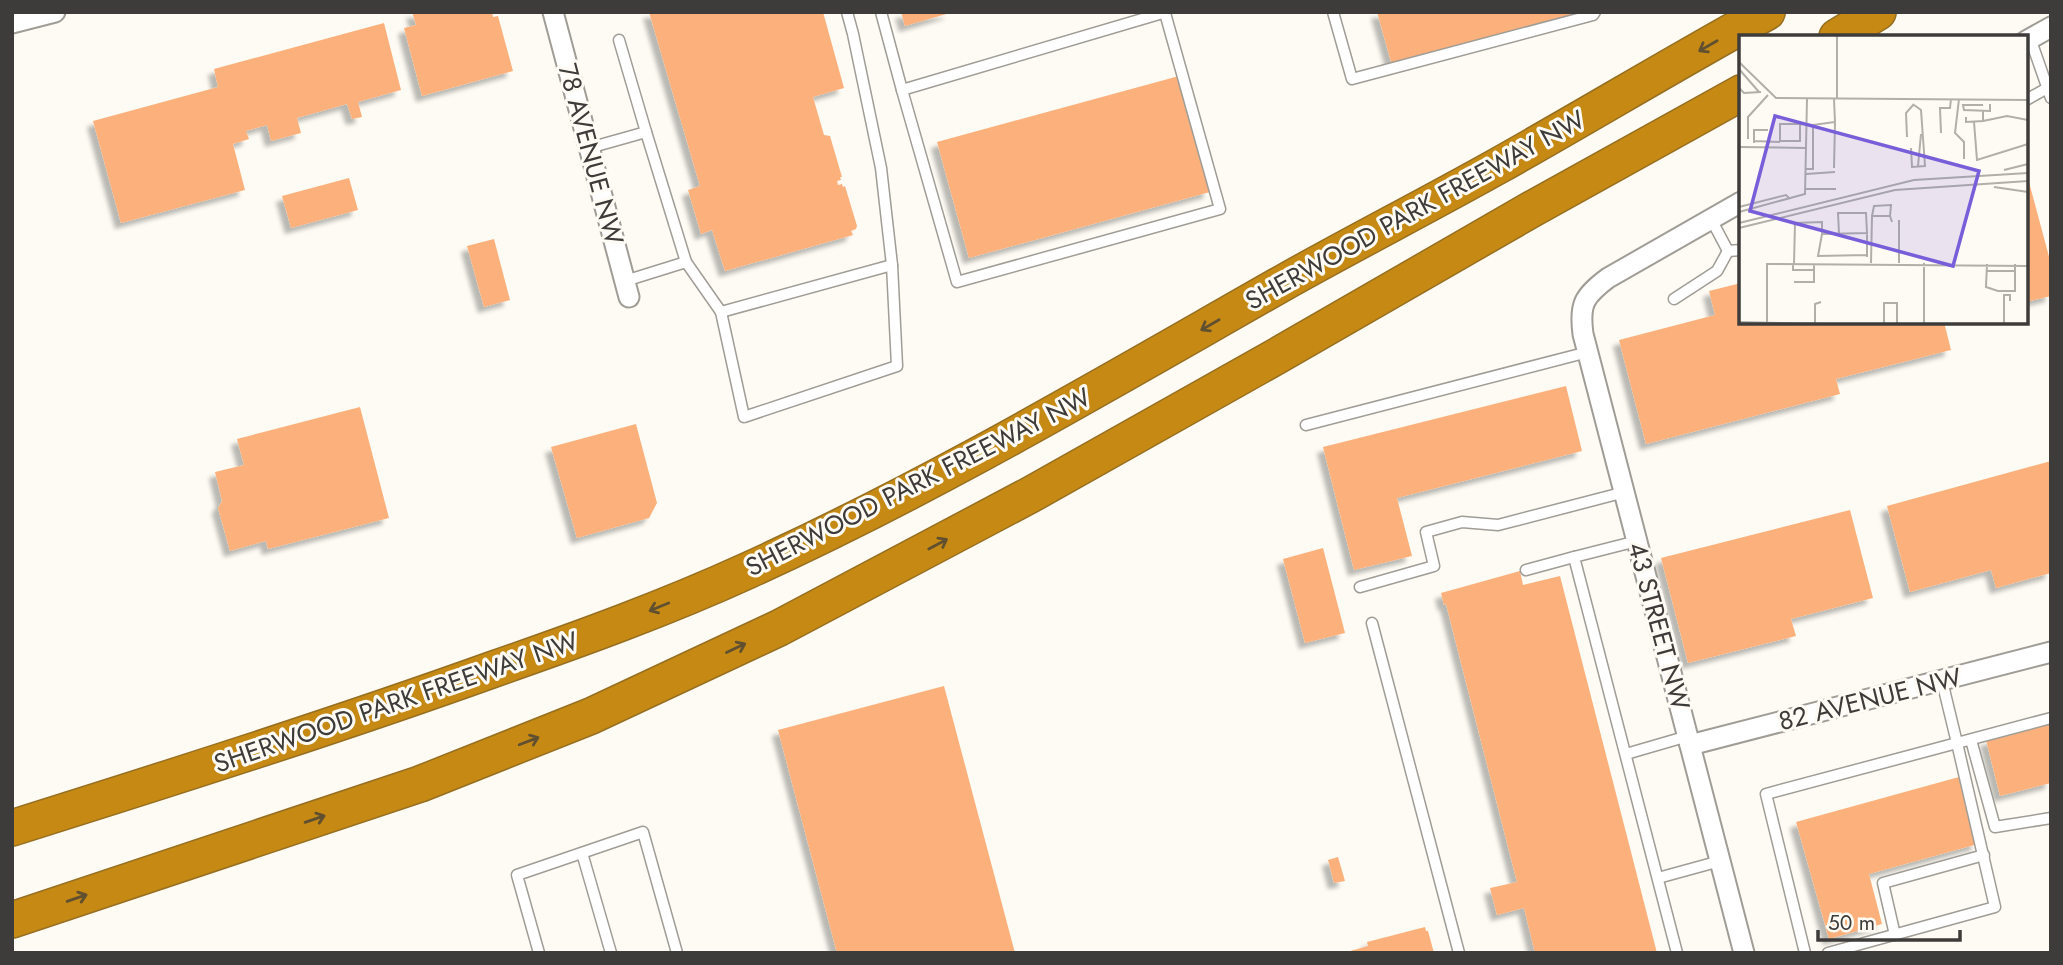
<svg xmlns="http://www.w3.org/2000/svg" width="2063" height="965" font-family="Jost,sans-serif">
<defs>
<filter id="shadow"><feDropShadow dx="-6" dy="6" stdDeviation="2" flood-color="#0004"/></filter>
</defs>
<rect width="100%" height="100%" fill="#fefbf4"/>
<g fill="#fcb17c" filter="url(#shadow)">
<path d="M 412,12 L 492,12 L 493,17 L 498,16 L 513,71 L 422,96 L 404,28 L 416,25 Z"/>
<path d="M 649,12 L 823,12 L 844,88 L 813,97 L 824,135 L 830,136 L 842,177 L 840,177 L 841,180 L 837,181 L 838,185 L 842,184 L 843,187 L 845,186 L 857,226 L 856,229 L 851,231 L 853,235 L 725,271 L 712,230 L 701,234 L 688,190 L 700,186 Z"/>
<path d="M 901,12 L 950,12 L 950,13 L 905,26 Z"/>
<path d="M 1377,12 L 1582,12 L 1582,13 L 1392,65 Z"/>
<path d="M 384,23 L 401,90 L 358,102 L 362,117 L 352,119 L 347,104 L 297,118 L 301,133 L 271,141 L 267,125 L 246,131 L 249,139 L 233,144 L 245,190 L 121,223 L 93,121 L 218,87 L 214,69 Z"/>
<path d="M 1179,76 L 1210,192 L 969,258 L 937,142 Z"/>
<path d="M 2026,171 L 2051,264 L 2051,296 L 2026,302 Z"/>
<path d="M 349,178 L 358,210 L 291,228 L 282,196 Z"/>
<path d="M 494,239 L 510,300 L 484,307 L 467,246 Z"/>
<path d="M 1741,283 L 1741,322 L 1944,322 L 1951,350 L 1836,379 L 1840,394 L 1646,444 L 1619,340 L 1715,315 L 1709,291 Z"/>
<path d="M 1566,386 L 1582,451 L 1397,498 L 1412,556 L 1354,570 L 1323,447 Z"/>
<path d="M 360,407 L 389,518 L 268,549 L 266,541 L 230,551 L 218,508 L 222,501 L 215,472 L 244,465 L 237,439 Z"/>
<path d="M 636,424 L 657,503 L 649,518 L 577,538 L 551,447 Z"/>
<path d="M 2051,461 L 2051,573 L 1996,588 L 1991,570 L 1910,592 L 1887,506 Z"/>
<path d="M 1850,510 L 1873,598 L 1791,619 L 1796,636 L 1688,663 L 1661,558 Z"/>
<path d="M 1323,548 L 1345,633 L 1305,643 L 1283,559 Z"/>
<path d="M 1520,571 L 1523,585 L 1560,576 L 1657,953 L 1535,953 L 1524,908 L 1497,915 L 1490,888 L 1517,882 L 1446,604 L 1444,605 L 1441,593 Z"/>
<path d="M 944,686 L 1015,953 L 837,953 L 778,730 Z"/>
<path d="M 2051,724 L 2051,783 L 2000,796 L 1986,740 Z"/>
<path d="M 1959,777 L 1978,844 L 1869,874 L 1882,924 L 1829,939 L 1796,822 Z"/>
<path d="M 1338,857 L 1345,881 L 1334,883 L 1328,860 Z"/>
<path d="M 1425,927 L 1426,931 L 1428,931 L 1434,953 L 1343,953 L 1368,946 L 1367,942 Z"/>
</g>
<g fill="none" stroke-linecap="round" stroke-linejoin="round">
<g stroke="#a09d97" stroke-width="13">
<g id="service">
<path d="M 881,12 L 902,90"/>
<path d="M 1333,12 L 1352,79 L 1593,15 L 1595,12"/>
<path d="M 1165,13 L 1220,209 L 957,282 L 902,90 L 1166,12"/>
<path d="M 2030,38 L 2051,98"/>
<path d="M 2026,100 L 2051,86"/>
<path d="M 589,148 L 646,132 L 619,40"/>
<path d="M 1711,219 L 1728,251 L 1741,250"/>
<path d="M 686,262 L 721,312 L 892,265 L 881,168 L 853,34 L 847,12"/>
<path d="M 625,281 L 686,262 L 646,132"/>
<path d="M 1674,299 L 1717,271 L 1728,251"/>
<path d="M 721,312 L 744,417 L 897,366 L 892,265"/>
<path d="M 1306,425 L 1588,352"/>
<path d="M 1637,541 L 1574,557 L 1677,953"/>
<path d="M 1526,570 L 1574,557"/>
<path d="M 1360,587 L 1434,566 L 1426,532 L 1462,522 L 1498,525 L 1625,492"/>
<path d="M 1372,623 L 1459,953"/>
<path d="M 1942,681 L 1957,743 L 2051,718"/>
<path d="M 1971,740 L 1995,827 L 2051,818"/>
<path d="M 1626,754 L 1688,736"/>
<path d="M 582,853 L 611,953"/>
<path d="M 1658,878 L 1720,861"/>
<path d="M 1895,935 L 1883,883 L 1984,855"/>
<path d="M 539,953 L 517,875 L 643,832 L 677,953"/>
<path d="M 1805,953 L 1766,794 L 1957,743 L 1995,907 L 1828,953"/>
</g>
</g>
<g stroke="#a09d97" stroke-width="23">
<g id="minor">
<path d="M 553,12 L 629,297"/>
<path d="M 12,23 L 55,12"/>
<path d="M 2026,41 L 2051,27"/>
<path d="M 1741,202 L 1608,278 C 1584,296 1579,304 1583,334 L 1744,953"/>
<path d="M 1690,745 L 2051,652"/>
</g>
</g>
<g stroke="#966f21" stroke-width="38">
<g id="motorway">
<path d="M 1837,37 L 1878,12"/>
<path d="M 12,828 C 174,777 335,726 494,669 C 580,639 666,608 749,570 C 936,485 1112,380 1290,279 C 1358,241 1428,205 1496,167 C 1587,116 1676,62 1767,12"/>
<path d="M 12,920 L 420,784 L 591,716 L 779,628 L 1030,495 L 1277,356 L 1532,209 L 1741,93"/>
</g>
</g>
<use href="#service" stroke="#fff" stroke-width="10"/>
<use href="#minor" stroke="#fff" stroke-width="19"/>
<use href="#motorway" stroke="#c68a14" stroke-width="35"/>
</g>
<defs><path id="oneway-shaft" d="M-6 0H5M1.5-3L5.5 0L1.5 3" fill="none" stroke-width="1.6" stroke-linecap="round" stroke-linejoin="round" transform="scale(1.75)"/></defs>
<g stroke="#605030">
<use href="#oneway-shaft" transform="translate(1708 46) rotate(150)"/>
<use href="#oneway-shaft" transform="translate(1210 325) rotate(150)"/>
<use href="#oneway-shaft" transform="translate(938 544) rotate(-28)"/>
<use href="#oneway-shaft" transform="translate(659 607) rotate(158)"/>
<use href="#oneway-shaft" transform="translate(736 648) rotate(-25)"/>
<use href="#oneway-shaft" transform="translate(529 741) rotate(-21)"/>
<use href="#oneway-shaft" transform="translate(315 819) rotate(-19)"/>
<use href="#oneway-shaft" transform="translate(77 898) rotate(-19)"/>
</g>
<g text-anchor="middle" stroke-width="6" stroke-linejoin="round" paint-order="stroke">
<g font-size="26" fill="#3e3c3a" stroke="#fefbf4">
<text transform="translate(591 154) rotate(75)" y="9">78 AVENUE NW</text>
<text transform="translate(1415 210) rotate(-29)" y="9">SHERWOOD PARK FREEWAY NW</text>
<text transform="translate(918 482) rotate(-27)" y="9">SHERWOOD PARK FREEWAY NW</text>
<text transform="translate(1659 626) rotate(75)" y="9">43 STREET NW</text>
<text transform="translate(1870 699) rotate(-14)" y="9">82 AVENUE NW</text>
<text transform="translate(396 702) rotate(-19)" y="9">SHERWOOD PARK FREEWAY NW</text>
</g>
</g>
<g transform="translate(1739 35)">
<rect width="289" height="289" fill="#fefbf4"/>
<path fill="none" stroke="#b1afaa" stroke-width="2" d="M 0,27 L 37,63 L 289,65M 0,34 L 20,57M 0,53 L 5,58 L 22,57M 98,64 L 98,0M 220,64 L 216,98 L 225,107 L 225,124M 244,70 L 224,70 L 225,75 L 251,76 L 251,69M 227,82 L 227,87 L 244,86 L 244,76M 244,86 L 268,81 L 289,85M 235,87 L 238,125 L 289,109M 61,89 L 41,89 L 41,106 L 61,106 L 61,89 L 74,90 L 74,134 L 67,134M 74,90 L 96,87 L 95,64M 202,98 L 201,73 L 211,73 L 212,64M 168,102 L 167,78 L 175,69M 9,104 L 9,82 L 29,60M 15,106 L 41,107M 15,108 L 15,95 L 29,95M 0,112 L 67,113M 172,113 L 173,132 L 186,131 L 182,75 L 175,70M 179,131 L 182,99M 95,133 L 96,87M 265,135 L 289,129M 67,139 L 96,137M 255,152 L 289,157M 67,154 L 97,154M 0,172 L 47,160 L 51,164M 0,177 L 66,159 L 68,64M 133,181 L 135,171 L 152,170 L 151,181M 160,185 L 160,228M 0,188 L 175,145 L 289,138M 0,193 L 156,155 L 289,146M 83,199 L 79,221 L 128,220M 128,222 L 128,198M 132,228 L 133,181 L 151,181 L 153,187M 185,228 L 185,289M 54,229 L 54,235 L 75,235 L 75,229M 55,229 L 56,188 L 83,187 L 83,199 L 128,198 L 127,178 L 99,178 L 100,199M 248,229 L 247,252 L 259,256 L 276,256 L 276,229M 248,236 L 276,236M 55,247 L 75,247 L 75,235M 0,287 L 83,289M 28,288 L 28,229 L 289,231M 76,289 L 76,269 L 82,267M 145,289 L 145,268 L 158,268 L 158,289M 265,289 L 265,260 L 271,260 L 271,266"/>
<path fill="#795ed9" fill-opacity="0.15" stroke="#795ed9" stroke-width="3.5" d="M 36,81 L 240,136 L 214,231 L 11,176 Z"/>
<rect width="289" height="289" fill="none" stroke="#3e3c3a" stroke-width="3.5"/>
</g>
<rect width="2063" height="965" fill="none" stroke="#3e3c3a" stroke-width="28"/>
<path d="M1818 930v10h142v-10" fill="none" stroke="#3e3c3a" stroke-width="3.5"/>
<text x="1828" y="930" font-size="21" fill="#3e3c3a" stroke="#fefbf4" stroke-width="5" paint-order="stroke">50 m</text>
</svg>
